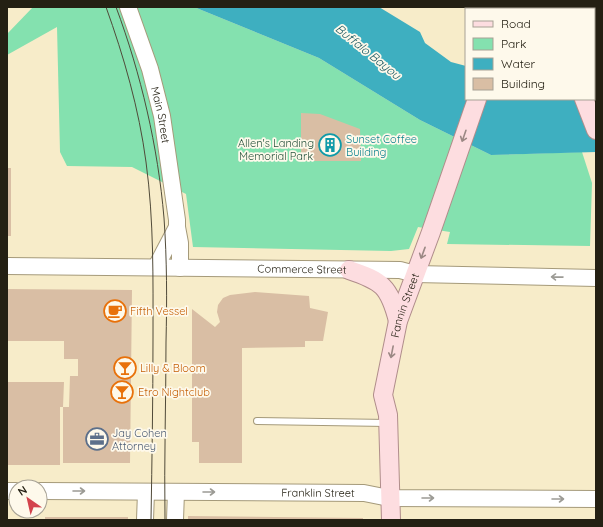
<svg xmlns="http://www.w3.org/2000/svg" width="603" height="527" font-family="Quicksand,sans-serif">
<rect width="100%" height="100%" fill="#f7ecc9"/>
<path fill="#84e1af" d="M 33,7 L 194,7 L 319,58 L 420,120 L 491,155 L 582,152 L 592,183 L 590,246 L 447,244 L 450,232 L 418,227 L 409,249 L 391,251 L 193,247 L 186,194 L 132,167 L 67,166 L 60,152 L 57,27 L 7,55 L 7,34 Z"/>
<path fill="#3eafc0" d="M 194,7 L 379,7 L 420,32 L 425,43 L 451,62 L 466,66 L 466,99 L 594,99 L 594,86 L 596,86 L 596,152 L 491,155 L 420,120 L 319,58 Z"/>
<g fill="#d9bea4">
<path d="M 574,7 L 596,7 L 596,15 L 594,15 L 594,9 L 575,9 Z"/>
<path d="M 301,113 L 320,114 L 360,129 L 361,161 L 301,161 Z"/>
<rect x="7" y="168" width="4" height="68"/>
<path d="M 7,289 L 132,290 L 130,463 L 63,463 L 63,407 L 69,407 L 70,376 L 78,376 L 78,359 L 64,359 L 64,341 L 7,341 Z"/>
<path d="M 255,292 L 309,296 L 310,308 L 328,312 L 323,341 L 305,341 L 305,347 L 242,348 L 242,463 L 199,463 L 199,442 L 192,442 L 192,309 L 215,327 L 220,322 L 217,312 L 218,305 L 223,298 L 230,295 Z"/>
<path d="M 7,382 L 64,382 L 63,407 L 60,407 L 60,465 L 7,465 Z"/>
<path d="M 188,516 L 363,518 L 363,520 L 188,520 Z"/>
<rect x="45" y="517" width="83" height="3"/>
</g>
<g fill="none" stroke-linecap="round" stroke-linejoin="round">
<g stroke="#a59a7a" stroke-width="8">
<path id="lane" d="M 257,421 L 388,423"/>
</g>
<g stroke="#a59a7a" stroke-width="18">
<g id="secondary">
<path id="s1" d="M 128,7 L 150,69 L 162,116 L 177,220 L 177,227 L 180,243 L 180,268"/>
<path id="s2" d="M 7,266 L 400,270 L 415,274 L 596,278"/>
<path d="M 156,267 L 177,227"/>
<path d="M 7,491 L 16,491"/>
<path id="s3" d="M 40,491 L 364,493 L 389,498 L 596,499"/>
<path d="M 145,520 L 146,492"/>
<path d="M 175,520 L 176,492"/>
</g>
</g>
<g stroke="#b08d8b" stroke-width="20">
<g id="primary">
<path d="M 549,7 L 549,9"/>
<path d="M 502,9 L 502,7"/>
<path d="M 584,99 L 596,130"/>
<path d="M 349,270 C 382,281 389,286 398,321"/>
<path id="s4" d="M 391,520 L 388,415 L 383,395 L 398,321 L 431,232 L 477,99"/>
</g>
</g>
<use href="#lane" stroke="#fff" stroke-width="6"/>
<use href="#secondary" stroke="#fff" stroke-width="16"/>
<use href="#primary" stroke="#fddde0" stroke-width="18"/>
<g stroke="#504a39" stroke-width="1">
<path d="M 106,7 C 124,57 139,109 146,162 C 154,221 153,279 153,338 C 153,399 152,459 151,520"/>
<path d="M 116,7 C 141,74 158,147 164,218 C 167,260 167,301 166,342 C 166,401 164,461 165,520"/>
</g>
</g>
<defs><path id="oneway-shaft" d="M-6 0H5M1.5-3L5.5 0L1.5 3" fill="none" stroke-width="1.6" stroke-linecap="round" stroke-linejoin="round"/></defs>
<g stroke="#9b8884">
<use href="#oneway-shaft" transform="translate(464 136) rotate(109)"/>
<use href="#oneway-shaft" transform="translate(423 253) rotate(110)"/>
<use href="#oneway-shaft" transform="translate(392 352) rotate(101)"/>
</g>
<g stroke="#9c9b95">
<use href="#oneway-shaft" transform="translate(557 277) rotate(-179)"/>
<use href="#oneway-shaft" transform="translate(79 491)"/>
<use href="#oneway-shaft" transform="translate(209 492)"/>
<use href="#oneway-shaft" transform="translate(428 498)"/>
<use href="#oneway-shaft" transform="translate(558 499)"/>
</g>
<defs>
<g id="building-ring" transform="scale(1.15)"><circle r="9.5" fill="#fef9eb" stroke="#0f9aa8" stroke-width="1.5"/><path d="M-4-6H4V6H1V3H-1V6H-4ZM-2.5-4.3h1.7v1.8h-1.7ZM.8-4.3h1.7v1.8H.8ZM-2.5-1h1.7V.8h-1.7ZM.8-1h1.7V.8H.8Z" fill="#0f9aa8"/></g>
<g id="cafe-ring" transform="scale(1.15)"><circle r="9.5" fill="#fef9eb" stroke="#e8710a" stroke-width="1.5"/><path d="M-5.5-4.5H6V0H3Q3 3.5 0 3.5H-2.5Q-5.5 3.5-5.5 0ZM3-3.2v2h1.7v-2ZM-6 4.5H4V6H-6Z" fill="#e8710a"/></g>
<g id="bar-ring" transform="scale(1.15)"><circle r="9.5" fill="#fef9eb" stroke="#e8710a" stroke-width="1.5"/><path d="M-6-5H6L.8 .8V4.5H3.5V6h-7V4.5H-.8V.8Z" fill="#e8710a"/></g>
<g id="office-ring" transform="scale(1.15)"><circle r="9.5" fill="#fef9eb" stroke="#5c6f8a" stroke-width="1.5"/><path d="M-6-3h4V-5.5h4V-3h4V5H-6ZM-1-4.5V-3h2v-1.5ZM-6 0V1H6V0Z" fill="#5c6f8a"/></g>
</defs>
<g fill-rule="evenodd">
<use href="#building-ring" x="330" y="145"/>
<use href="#cafe-ring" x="115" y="311"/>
<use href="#bar-ring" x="125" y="368"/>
<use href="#bar-ring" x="122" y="392"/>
<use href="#office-ring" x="97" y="439"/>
</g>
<g text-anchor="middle" stroke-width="3.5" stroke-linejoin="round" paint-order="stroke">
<g font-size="11" fill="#242013" stroke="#fef9eb">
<text dy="4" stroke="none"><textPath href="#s1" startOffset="113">Main Street</textPath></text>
<text dy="4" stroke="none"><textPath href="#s2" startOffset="295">Commerce Street</textPath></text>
<text dy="4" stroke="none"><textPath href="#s4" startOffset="218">Fannin Street</textPath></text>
<text dy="4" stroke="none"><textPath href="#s3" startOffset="278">Franklin Street</textPath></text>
</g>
<g font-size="11" fill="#0d838f" stroke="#fef9eb" text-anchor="start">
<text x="346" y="143">Sunset Coffee<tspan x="346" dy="13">Building</tspan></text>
</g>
<g font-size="11" fill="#26523c" stroke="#fef9eb">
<text x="276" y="147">Allen's Landing<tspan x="276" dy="13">Memorial Park</tspan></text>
</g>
<g font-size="11" fill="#c56008" stroke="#fef9eb" text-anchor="start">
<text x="130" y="315">Fifth Vessel</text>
<text x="140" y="372">Lilly &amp; Bloom</text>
<text x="138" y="396">Etro Nightclub</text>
</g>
<g font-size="11" fill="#4e5e75" stroke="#fef9eb" text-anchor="start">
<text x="112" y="437">Jay Cohen<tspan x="112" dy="13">Attorney</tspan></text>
</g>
<g font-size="12" font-style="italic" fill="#1b5862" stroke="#fef9eb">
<text transform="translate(368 52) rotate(39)" y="4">Buffalo Bayou</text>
</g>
</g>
<rect width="603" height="527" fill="none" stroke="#242013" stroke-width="16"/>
<rect x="465" y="8" width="130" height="92" fill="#fef9eb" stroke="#a7a295"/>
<rect x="473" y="21" width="20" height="6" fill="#fddde0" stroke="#a7a295"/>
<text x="501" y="28" font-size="12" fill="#242013">Road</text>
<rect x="473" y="38" width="20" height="12" fill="#84e1af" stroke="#a7a295"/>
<text x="501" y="48" font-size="12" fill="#242013">Park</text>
<rect x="473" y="58" width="20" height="12" fill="#3eafc0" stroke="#a7a295"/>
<text x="501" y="68" font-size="12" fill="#242013">Water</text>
<rect x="473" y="78" width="20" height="12" fill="#d9bea4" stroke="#a7a295"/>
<text x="501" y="88" font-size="12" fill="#242013">Building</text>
<g transform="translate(28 499) rotate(326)"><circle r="19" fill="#fef9eb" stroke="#a7a295"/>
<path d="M0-3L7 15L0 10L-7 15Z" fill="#d3434c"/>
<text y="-6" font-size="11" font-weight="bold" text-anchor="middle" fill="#242013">N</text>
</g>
</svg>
